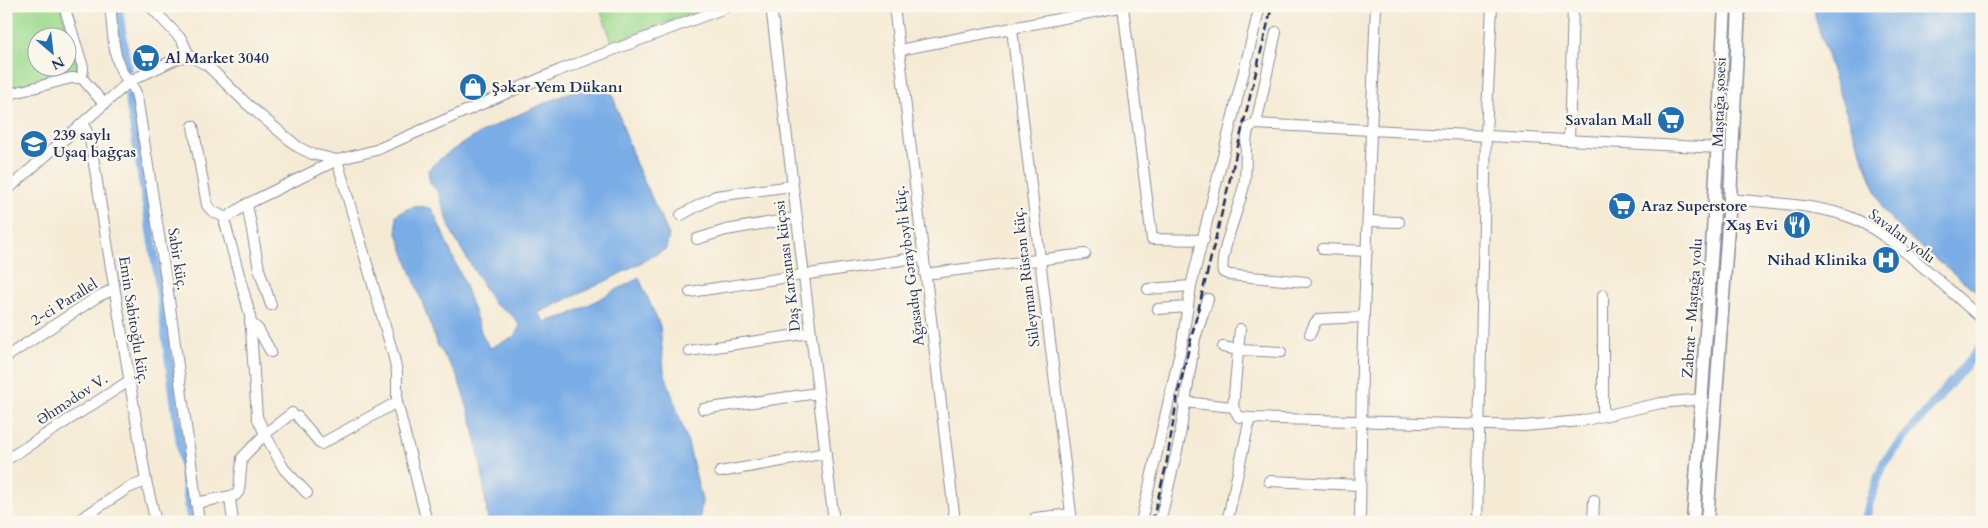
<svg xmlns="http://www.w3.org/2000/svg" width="1988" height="528" font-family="Cardo,serif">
<rect width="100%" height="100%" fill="#fbf7ec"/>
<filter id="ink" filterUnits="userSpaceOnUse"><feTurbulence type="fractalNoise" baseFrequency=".02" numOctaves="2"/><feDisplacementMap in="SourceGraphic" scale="10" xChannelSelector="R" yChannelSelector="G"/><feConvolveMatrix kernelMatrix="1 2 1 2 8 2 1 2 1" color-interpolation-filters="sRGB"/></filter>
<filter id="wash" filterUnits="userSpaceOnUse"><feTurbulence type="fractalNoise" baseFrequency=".0096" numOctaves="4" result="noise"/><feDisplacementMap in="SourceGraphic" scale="20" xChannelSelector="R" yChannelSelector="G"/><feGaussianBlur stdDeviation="1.12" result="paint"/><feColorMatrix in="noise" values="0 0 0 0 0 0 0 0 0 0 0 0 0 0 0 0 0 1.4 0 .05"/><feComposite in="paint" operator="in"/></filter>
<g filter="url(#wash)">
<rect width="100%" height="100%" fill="#f5ebd5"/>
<g fill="#9edb90" stroke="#5c8577" fill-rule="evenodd">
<path d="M 6,6 L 60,6 L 79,71 L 6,90 ZM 38,38 L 68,38 L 68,68 L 38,68 Z"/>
<path d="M 599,6 L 712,6 L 612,42 Z"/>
</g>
<g fill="#7aade6" stroke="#4a6ea2">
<path d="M 1815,6 L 1982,6 L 1982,296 L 1906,235 L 1883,210 L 1840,96 L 1815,17 Z"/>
<path d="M 590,84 L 609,85 L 635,162 L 669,235 L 666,249 L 608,280 L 538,313 L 545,322 L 569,315 L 639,278 L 660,326 L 664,371 L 688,443 L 702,501 L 700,517 L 693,522 L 488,522 L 482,471 L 472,421 L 457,375 L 438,346 L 397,233 L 396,215 C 409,207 418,204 432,209 L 463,280 L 483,337 L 490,348 L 514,337 L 520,326 L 513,316 L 494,304 L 453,235 L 438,192 L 430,183 L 428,170 C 463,134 542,105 590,84 Z"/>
</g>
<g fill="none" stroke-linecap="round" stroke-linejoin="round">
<g stroke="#7aade6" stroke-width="9">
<path d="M 118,6 L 127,69"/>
<path d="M 129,97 L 157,270 L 191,522"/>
<path d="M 1865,522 L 1870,500 L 1884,462 L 1982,346"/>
</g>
</g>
</g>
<g filter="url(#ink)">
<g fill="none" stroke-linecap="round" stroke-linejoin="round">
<g stroke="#888d9a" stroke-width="12">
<g id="minor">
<path d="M 64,6 L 83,67 L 82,78 L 104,104"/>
<path d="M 110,6 C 113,26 112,51 121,70 C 126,80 135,85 137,97 L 168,292 L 199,522"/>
<path d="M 150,6 L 182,40 L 189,56"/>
<path d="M 771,6 L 834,522"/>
<path d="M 894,6 L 955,522"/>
<path d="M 1123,7 L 1152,239 L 1204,240"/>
<path d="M 1012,29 L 1072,522"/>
<path d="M 899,50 L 1125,6"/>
<path d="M 6,95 L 71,78 L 82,78"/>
<path d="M 83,123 L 90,139 L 146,481 L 156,522"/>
<path d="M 1256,124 L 1276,32"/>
<path d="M 193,126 L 207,205 L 212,211 L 226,218"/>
<path d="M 1569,140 L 1573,6"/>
<path d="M 6,191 L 130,81 L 178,58 L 189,56 L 207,65 L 247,104 L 298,147 L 312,154 L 337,160 L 376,150 L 560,70 L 730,6"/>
<path d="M 1730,199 C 1769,203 1820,204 1855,219 C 1896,238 1947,289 1982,319"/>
<path d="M 247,204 L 259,269 L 271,305"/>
<path d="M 681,215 L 716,196 L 792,186"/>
<path d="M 1368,221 L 1399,222"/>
<path d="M 697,239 L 726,230 L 796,218"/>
<path d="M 1323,249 L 1367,251"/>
<path d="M 925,274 L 1085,254"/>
<path d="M 1306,282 L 1230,275 L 1223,272 C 1219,254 1240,206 1244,185 C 1248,168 1243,142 1249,127 L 1256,124 L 1719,148"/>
<path d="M 1148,289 L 1191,286"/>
<path d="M 690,292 L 922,257"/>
<path d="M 1603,295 L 1603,416"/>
<path d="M 1158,309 L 1188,307"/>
<path d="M 250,322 L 258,329 L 271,352"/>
<path d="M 1310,334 L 1315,323 L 1319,319 L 1364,317"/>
<path d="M 1223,347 L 1239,350 L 1281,352"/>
<path d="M 689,351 L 810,333"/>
<path d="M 6,357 L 97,297 L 114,289"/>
<path d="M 1184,402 L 1233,407 L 1239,417 L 1250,418 L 1524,426 L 1581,421 L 1661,403 L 1703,399"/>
<path d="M 1233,407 L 1240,329"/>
<path d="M 703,409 L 818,393"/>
<path d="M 292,413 L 265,434 L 284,469 L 307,493"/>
<path d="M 298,417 L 321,444 L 397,402"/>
<path d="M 6,460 L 129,381"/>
<path d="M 720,472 L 826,453"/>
<path d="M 1269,481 L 1360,485"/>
<path d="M 230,498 L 233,522"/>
<path d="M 196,503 L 236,495 L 239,491 L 242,458 L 265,434 L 257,417 L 250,315 L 225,223 L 226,218 L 247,204 L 337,160 L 393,354 L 397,372 L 397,402 L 427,522"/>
<path d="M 1035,518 L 1071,514"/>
<path d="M 76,522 L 128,488 L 146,481"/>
<path d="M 1141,522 L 1182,343 L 1191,286 L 1260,6"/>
<path d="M 1160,522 L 1179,442 L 1195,338 L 1208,299"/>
<path d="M 1227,522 L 1250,418"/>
<path d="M 1360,522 L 1362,363 L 1376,6"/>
<path d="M 1477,522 L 1486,135 L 1492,6"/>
<path d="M 1593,522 L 1594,500"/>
</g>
</g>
<g stroke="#888d9a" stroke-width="15">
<g id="major">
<path d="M 1693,522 L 1713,232 L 1725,6"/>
<path d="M 1707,522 L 1730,199 L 1739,6"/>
</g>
</g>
<use href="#minor" stroke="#fff" stroke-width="10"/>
<use href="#major" stroke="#fff" stroke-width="12"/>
<path stroke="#1b2f5e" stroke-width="2.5" stroke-dasharray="8 4" stroke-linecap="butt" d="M 1152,522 L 1166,466 L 1178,393 L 1272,6"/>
</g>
</g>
<defs>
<g id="supermarket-disc" transform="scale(1.4375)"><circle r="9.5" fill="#1f6fb2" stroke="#fbf7ec"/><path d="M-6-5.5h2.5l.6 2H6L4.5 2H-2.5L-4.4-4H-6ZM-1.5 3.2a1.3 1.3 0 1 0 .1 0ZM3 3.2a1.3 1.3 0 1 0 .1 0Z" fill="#fff"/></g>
<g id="shop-disc" transform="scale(1.4375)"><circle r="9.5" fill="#1f6fb2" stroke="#fbf7ec"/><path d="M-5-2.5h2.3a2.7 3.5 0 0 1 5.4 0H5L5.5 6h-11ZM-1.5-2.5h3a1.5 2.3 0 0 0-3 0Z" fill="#fff"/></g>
<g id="school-disc" transform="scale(1.4375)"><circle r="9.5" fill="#1f6fb2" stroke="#fbf7ec"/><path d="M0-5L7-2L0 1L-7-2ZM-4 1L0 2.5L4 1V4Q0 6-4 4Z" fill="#fff"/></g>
<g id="restaurant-disc" transform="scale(1.4375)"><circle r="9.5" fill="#1f6fb2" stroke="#fbf7ec"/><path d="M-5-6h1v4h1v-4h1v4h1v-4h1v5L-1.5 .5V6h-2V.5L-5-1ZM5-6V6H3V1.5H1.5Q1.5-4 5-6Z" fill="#fff"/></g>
<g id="hospital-disc" transform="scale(1.4375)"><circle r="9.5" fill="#1f6fb2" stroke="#fbf7ec"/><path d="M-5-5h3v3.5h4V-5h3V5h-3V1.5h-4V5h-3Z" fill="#fff"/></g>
</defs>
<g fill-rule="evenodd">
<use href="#supermarket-disc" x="146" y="58"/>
<use href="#shop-disc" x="473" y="87"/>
<use href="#supermarket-disc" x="1671" y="120"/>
<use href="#school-disc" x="34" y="144"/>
<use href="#supermarket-disc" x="1622" y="206"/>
<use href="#restaurant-disc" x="1797" y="225"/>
<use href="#hospital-disc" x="1886" y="260"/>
</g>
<g text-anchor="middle" stroke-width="4.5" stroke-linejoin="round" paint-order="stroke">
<g font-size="15" font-weight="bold" fill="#1b2f5e" stroke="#fbf7ec" text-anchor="start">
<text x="165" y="63">Al Market 3040</text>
<text x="492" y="92">Şəkər Yem Dükanı</text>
<text x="1652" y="125" text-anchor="end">Savalan Mall</text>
<text x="53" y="140">239 saylı<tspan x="53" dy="17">Uşaq bağças</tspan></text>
<text x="1641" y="211">Araz Superstore</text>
<text x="1778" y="230" text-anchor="end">Xaş Evi</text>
<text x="1867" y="265" text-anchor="end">Nihad Klinika</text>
</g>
<g font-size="15" fill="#1b2f5e" stroke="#fbf7ec">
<text transform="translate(1719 102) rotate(-88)" y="5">Maştağa şosesi</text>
<text transform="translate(1902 236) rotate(37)" y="5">Savalan yolu</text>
<text transform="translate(178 259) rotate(81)" y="5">Sabir küç.</text>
<text transform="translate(787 266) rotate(-97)" y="5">Daş Karxanası küçəsi</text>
<text transform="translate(909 266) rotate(-97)" y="5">Ağasadıq Gəraybəyli küç.</text>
<text transform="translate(1026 277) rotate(-97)" y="5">Süleyman Rüstən küç.</text>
<text transform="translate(64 302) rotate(-32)" y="5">2-ci Parallel</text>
<text transform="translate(1692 308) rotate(-86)" y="5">Zabrat - Maştağa yolu</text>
<text transform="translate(134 320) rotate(81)" y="5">Emin Sabitoğlu küç.</text>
<text transform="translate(72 399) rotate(-33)" y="5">Əhmədov V.</text>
</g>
</g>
<rect width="1988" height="528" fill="none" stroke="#fbf7ec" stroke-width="25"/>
<g transform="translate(52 52) rotate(152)"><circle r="24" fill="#fbf7ec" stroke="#a1a7b3"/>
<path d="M0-4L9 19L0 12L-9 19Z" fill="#1f6fb2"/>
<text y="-8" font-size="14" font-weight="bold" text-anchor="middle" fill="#1b2f5e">N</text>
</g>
</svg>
